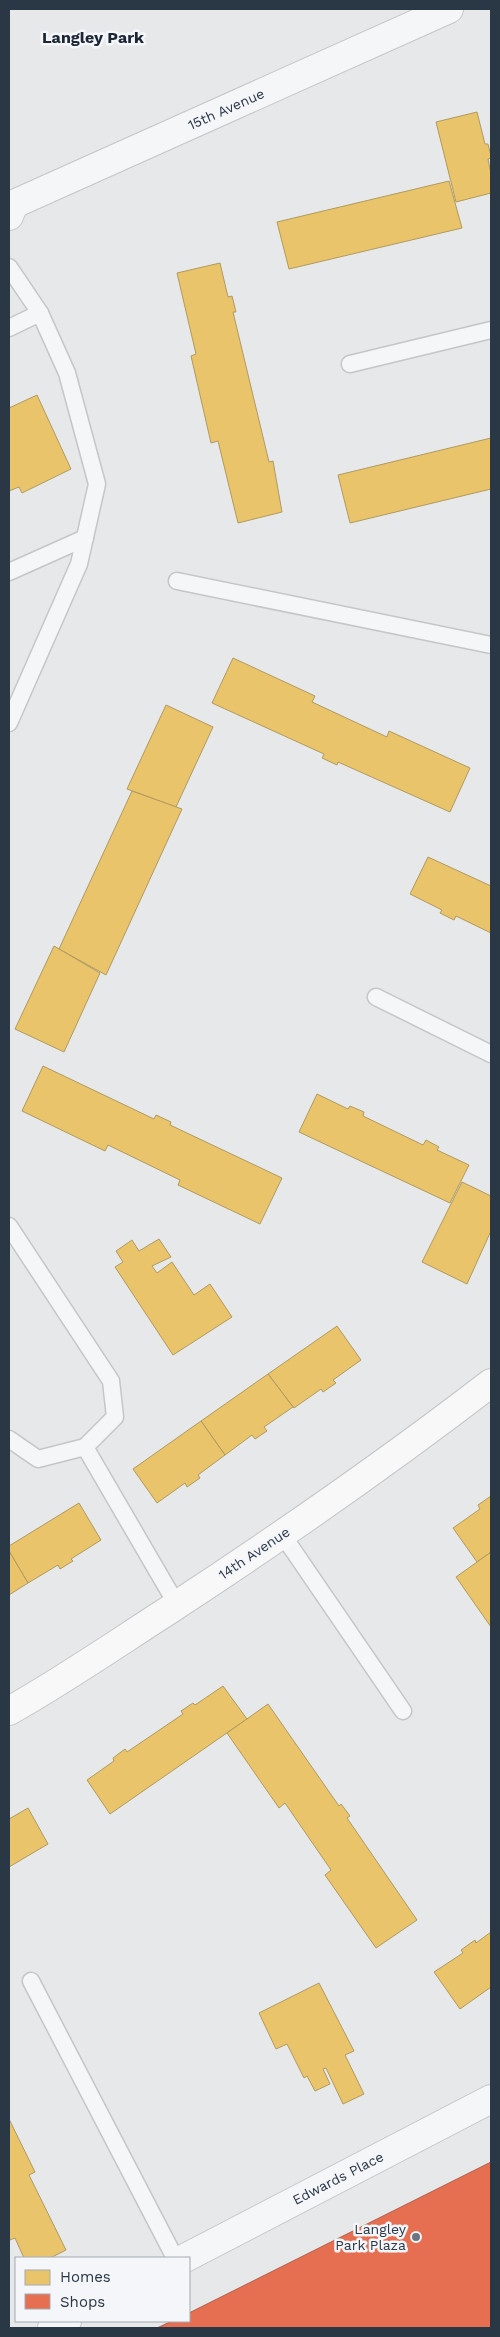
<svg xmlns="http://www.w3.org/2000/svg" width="500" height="2337" font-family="'Work Sans',sans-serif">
<rect width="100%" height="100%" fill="#e6e8ea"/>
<g fill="#e9c46a" stroke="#b09a5f">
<path d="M 477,112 L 485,144 L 488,144 L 491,156 L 491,158 L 488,159 L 491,174 L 491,193 L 456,202 L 436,122 Z"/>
<path d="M 449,181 L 462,228 L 289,269 L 277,222 Z"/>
<path d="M 220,263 L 228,297 L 232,296 L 236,312 L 233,312 L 269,462 L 273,461 L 282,512 L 238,523 L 218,441 L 211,443 L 191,356 L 196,354 L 177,273 Z"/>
<path d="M 37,395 L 71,469 L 22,493 L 19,487 L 9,491 L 9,408 Z"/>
<path d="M 491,438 L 491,489 L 350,523 L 338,475 Z"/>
<path d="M 233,658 L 315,696 L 312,702 L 387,737 L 389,731 L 470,768 L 450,812 L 338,762 L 337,765 L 322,758 L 324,754 L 212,703 Z"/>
<path d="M 166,705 L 213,727 L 176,807 L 127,789 Z"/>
<path d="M 132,791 L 182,809 L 106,975 L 59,949 Z"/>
<path d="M 428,857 L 491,886 L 491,933 L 456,916 L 454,920 L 440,913 L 442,910 L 410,894 Z"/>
<path d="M 54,946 L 100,973 L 64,1052 L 15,1029 Z"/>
<path d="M 43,1066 L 154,1119 L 156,1115 L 171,1122 L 170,1125 L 282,1178 L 260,1224 L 178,1185 L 180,1180 L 108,1145 L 105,1151 L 22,1111 Z"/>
<path d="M 317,1094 L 348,1109 L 350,1106 L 364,1112 L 363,1116 L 423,1145 L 426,1140 L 439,1147 L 437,1150 L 469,1165 L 450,1203 L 299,1132 Z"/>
<path d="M 462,1182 L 491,1196 L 491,1231 L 467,1284 L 422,1262 Z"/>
<path d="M 159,1239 L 171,1257 L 152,1266 L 157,1273 L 172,1262 L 194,1295 L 210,1284 L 232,1317 L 173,1355 L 115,1267 L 123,1262 L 116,1251 L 132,1240 L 139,1251 Z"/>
<path d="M 337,1326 L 361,1360 L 333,1380 L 336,1383 L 323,1392 L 321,1389 L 294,1408 L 268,1374 Z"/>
<path d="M 268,1374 L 293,1407 L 264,1427 L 267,1431 L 255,1439 L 252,1435 L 225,1455 L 201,1421 Z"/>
<path d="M 201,1421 L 225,1455 L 198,1475 L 200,1478 L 187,1487 L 185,1483 L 157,1503 L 133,1469 Z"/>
<path d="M 491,1496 L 491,1552 L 477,1562 L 453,1528 L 480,1509 L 478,1505 Z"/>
<path d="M 79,1503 L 101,1540 L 71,1559 L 73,1561 L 60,1569 L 58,1565 L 28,1583 L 9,1551 L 9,1546 Z"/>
<path d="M 9,1551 L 28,1583 L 9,1595 Z"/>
<path d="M 491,1552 L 491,1627 L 456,1577 Z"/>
<path d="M 223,1686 L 247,1719 L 110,1814 L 87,1780 L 114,1761 L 113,1758 L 125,1749 L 127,1752 L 183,1714 L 181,1711 L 193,1703 L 195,1705 Z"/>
<path d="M 268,1704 L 339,1806 L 341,1804 L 350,1816 L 347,1818 L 417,1920 L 376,1948 L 325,1875 L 331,1870 L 285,1803 L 279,1808 L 227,1733 Z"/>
<path d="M 28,1808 L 48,1844 L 9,1867 L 9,1819 Z"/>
<path d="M 491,1932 L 491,1987 L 460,2009 L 434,1972 L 463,1953 L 461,1950 L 475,1940 L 476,1943 Z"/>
<path d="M 319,1983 L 354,2051 L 345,2055 L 364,2094 L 343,2104 L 326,2068 L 323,2069 L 330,2084 L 315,2091 L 307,2076 L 304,2078 L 287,2044 L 276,2049 L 259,2013 Z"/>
<path d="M 9,2119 L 35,2172 L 29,2175 L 66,2250 L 50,2258 L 24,2258 L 15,2238 L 10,2240 L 9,2237 Z"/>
</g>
<path fill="#e76f51" stroke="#ae5e4d" d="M 491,2162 L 491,2328 L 157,2328 L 172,2321 L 189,2321 L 189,2313 Z"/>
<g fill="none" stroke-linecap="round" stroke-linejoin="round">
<g stroke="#c4c6c8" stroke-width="19">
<g id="lane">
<path d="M 9,267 L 40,313 L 67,373 L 97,484 L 79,564 L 9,723"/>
<path d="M 9,328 L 40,313"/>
<path d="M 350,364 L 491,330"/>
<path d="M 9,572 L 85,538"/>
<path d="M 177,581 L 491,645"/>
<path d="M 376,997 L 491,1054"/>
<path d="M 9,1226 L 111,1381 L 115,1417 L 85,1447 L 38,1459 L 9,1439"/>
<path d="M 85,1447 L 177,1605"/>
<path d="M 282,1534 L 403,1711"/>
<path d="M 31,1981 L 175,2258"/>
</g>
</g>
<g stroke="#c4c6c8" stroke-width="30">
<g id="street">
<path d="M 9,216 L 14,204 L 449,9"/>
<path d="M 185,2258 L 491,2099"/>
<path d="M 52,2328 L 67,2321"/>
</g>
</g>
<g stroke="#c4c6c8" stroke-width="30">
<path id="secondary" d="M 9,1711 C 64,1680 116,1644 169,1610 C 279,1538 387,1463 491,1383"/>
</g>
<use href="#lane" stroke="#f5f6f7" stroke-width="16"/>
<use href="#street" stroke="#f5f6f7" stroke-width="28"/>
<use href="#secondary" stroke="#f8f8f8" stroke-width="28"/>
</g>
<circle fill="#6c757f" stroke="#f4f6f9" stroke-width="2" cx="416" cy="2237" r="5"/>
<g text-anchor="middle" stroke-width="5" stroke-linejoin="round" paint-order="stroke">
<g font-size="14" fill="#2a3745" stroke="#f4f6f9">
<text transform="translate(226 109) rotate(-24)" y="5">15th Avenue</text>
<text transform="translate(254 1553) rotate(-34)" y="5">14th Avenue</text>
<text transform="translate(338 2178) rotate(-27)" y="5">Edwards Place</text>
</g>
<g font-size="14" fill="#2a3745" stroke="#f4f6f9" text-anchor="end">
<text x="406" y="2234">Langley<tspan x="406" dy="16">Park Plaza</tspan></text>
</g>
<g font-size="16" font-weight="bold" fill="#1c2736" stroke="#f4f6f9">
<text x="93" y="43">Langley Park</text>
</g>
</g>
<rect width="500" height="2337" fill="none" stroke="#2a3745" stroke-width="20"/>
<rect x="15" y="2257" width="175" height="65" fill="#f4f6f9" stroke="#a3aab1"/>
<rect x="25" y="2270" width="25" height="15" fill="#e9c46a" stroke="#a3aab1"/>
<text x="60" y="2282" font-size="15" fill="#2a3745">Homes</text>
<rect x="25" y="2294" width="25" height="15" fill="#e76f51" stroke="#a3aab1"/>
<text x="60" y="2307" font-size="15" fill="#2a3745">Shops</text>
</svg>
